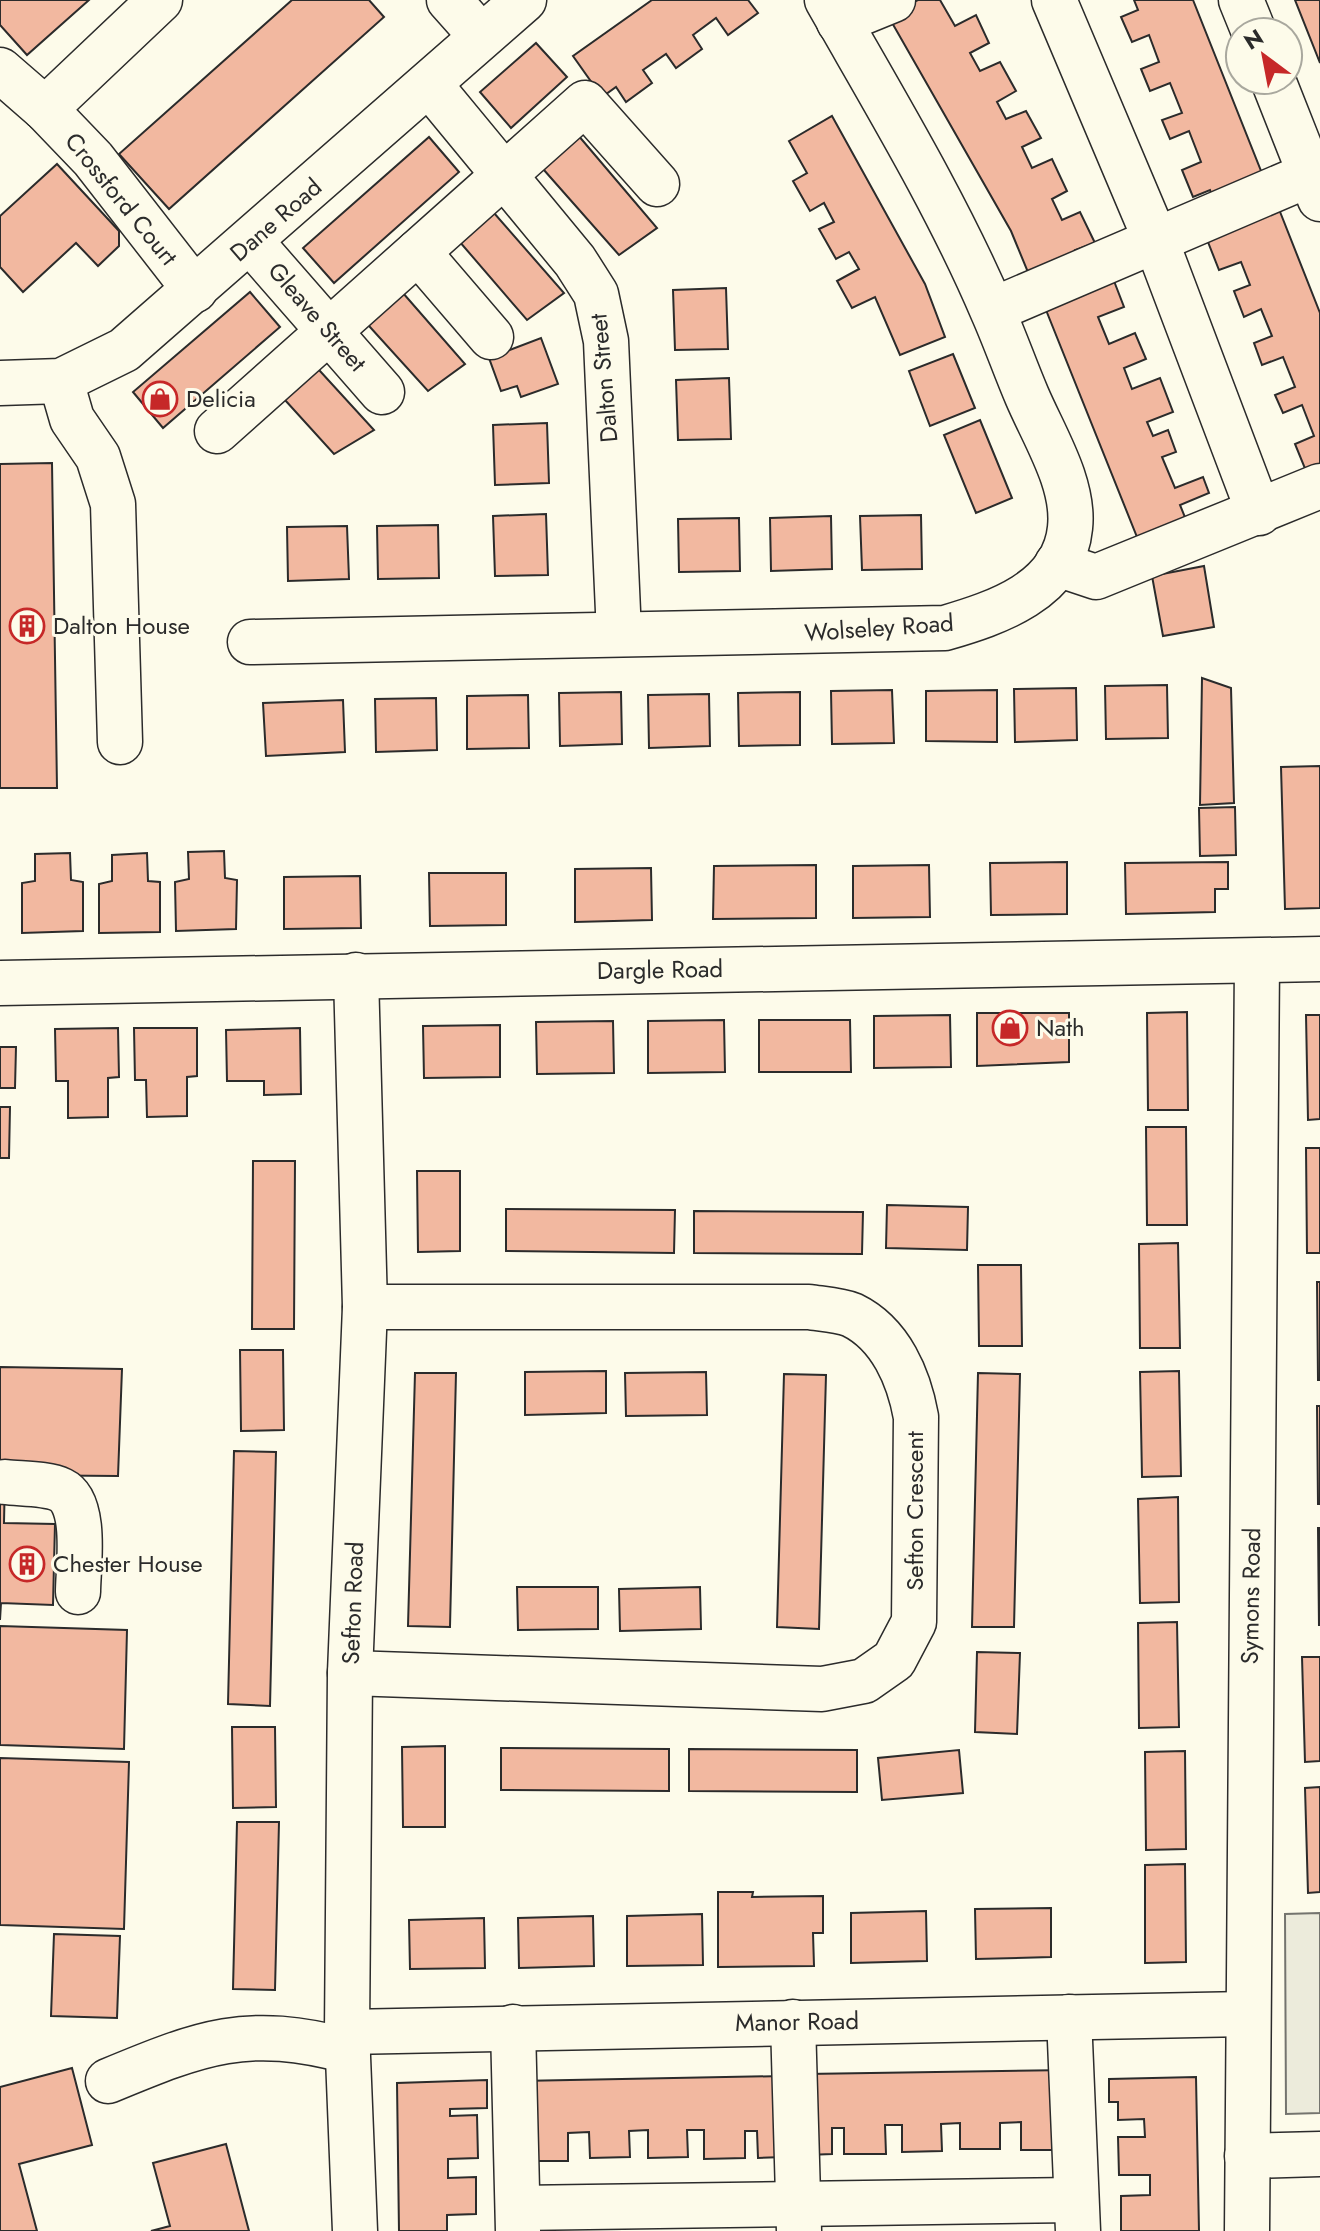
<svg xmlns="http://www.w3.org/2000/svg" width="1320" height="2231" font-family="Jost,sans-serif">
<rect width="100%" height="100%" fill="#fdfbea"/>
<path fill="#ecebdb" stroke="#74746e" stroke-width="2" d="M 1320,1913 L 1320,2113 L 1286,2114 L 1285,1914 Z"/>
<g fill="#f2b8a0" stroke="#2b2b2b" stroke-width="2">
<path d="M 0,0 L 89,0 L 27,55 L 0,25 Z"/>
<path d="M 292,0 L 369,0 L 384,17 L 169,209 L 119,154 Z"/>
<path d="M 652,0 L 748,0 L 758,13 L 728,35 L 716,18 L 693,35 L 702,49 L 676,68 L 666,54 L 643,70 L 652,83 L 626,102 L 616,87 L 602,97 L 573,56 Z"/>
<path d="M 918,0 L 940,0 L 955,26 L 976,15 L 989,43 L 970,53 L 980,71 L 1000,62 L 1016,91 L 997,102 L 1006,119 L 1026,111 L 1041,138 L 1022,147 L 1032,168 L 1052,159 L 1067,191 L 1052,199 L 1062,220 L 1080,212 L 1095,243 L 1075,250 L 1079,262 L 1032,282 L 1011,231 L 887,14 Z"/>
<path d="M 1134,0 L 1193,0 L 1265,181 L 1214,201 L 1210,190 L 1193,197 L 1182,170 L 1201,162 L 1189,131 L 1170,139 L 1162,120 L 1182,113 L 1170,83 L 1150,91 L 1141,69 L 1159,62 L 1149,35 L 1132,42 L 1121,17 L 1138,10 Z"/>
<path d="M 1295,0 L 1320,0 L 1320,63 Z"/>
<path d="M 536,43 L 567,77 L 511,128 L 480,92 Z"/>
<path d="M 832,116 L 925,284 L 945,337 L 900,355 L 875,297 L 852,308 L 837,281 L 859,269 L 849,252 L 836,259 L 819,229 L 834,222 L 824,203 L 810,211 L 793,181 L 807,173 L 789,141 Z"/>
<path d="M 572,128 L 657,228 L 619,255 L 536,161 Z"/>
<path d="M 429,137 L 459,172 L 334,283 L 303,248 Z"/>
<path d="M 57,164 L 119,231 L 119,246 L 98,266 L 76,243 L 23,292 L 0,267 L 0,216 Z"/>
<path d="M 1273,194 L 1320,313 L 1320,465 L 1306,471 L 1295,444 L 1314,436 L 1302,405 L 1283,413 L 1275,395 L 1295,387 L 1283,357 L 1262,365 L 1254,343 L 1272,336 L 1261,309 L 1244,317 L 1234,291 L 1250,285 L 1241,262 L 1219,270 L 1206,237 Z"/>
<path d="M 487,205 L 564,293 L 527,320 L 453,234 Z"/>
<path d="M 1114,281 L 1124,307 L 1098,317 L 1109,344 L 1135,333 L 1146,359 L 1124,368 L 1132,389 L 1160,378 L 1173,412 L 1147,422 L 1153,436 L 1168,430 L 1176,452 L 1162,457 L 1175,488 L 1203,477 L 1209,493 L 1180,505 L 1191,532 L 1143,552 L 1042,300 Z"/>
<path d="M 396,285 L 465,364 L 428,391 L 360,316 Z"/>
<path d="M 726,288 L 728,349 L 675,350 L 673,290 Z"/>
<path d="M 250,292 L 280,327 L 163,428 L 133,392 Z"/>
<path d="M 541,338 L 558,384 L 521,397 L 517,386 L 501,391 L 489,358 Z"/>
<path d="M 953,354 L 975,408 L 930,426 L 909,371 Z"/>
<path d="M 309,359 L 374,430 L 334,454 L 275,389 Z"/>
<path d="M 729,378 L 731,439 L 678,440 L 676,380 Z"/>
<path d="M 980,420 L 1012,498 L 976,513 L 944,435 Z"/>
<path d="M 547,423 L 549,483 L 495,485 L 493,425 Z"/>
<path d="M 52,463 L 57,788 L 0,788 L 0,464 Z"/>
<path d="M 546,514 L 548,575 L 495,576 L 493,516 Z"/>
<path d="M 921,515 L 922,569 L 862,570 L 860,516 Z"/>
<path d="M 831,516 L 832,569 L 771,571 L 770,518 Z"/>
<path d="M 739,518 L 740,571 L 679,572 L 678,519 Z"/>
<path d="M 438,525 L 439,578 L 378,579 L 377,526 Z"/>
<path d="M 347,526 L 349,579 L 288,581 L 287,527 Z"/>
<path d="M 1204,566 L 1214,627 L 1163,636 L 1152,576 Z"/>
<path d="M 1202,678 L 1231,688 L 1234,803 L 1200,805 Z"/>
<path d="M 1167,685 L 1168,738 L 1106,739 L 1105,686 Z"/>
<path d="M 1076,688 L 1077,740 L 1015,742 L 1014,689 Z"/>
<path d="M 892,690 L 894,743 L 832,744 L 831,691 Z"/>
<path d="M 997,690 L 997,742 L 926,741 L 926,691 Z"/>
<path d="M 621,692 L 622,744 L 560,746 L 559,693 Z"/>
<path d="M 800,692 L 800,745 L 739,746 L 738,693 Z"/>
<path d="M 709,694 L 710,746 L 649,748 L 648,695 Z"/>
<path d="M 528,695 L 529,748 L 467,749 L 467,696 Z"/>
<path d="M 436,698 L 437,750 L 376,752 L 375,699 Z"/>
<path d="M 343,700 L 345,752 L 266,756 L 263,703 Z"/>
<path d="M 1320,766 L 1320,908 L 1285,909 L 1281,767 Z"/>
<path d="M 1235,807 L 1236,855 L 1200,856 L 1199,808 Z"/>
<path d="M 224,851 L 225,878 L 237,880 L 236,929 L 176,931 L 175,882 L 189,879 L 188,852 Z"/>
<path d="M 70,853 L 71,880 L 83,882 L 83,931 L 22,933 L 22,883 L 35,881 L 35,854 Z"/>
<path d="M 147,853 L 148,881 L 160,882 L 160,932 L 99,933 L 99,884 L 112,881 L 112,855 Z"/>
<path d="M 1067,862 L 1067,914 L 991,915 L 990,863 Z"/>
<path d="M 1228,862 L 1228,889 L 1215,889 L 1215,912 L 1126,914 L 1125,863 Z"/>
<path d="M 816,865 L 816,918 L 713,919 L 714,866 Z"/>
<path d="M 929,865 L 930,917 L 853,918 L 853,866 Z"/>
<path d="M 651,868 L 652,920 L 575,922 L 575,869 Z"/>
<path d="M 429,873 L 506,873 L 506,925 L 430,926 Z"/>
<path d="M 360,876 L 361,928 L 284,929 L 284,877 Z"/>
<path d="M 1187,1012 L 1188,1110 L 1148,1110 L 1147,1013 Z"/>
<path d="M 977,1013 L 1069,1013 L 1069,1062 L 977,1066 Z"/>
<path d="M 950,1015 L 951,1067 L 874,1068 L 874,1016 Z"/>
<path d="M 1306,1015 L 1320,1015 L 1320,1119 L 1308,1120 Z"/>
<path d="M 724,1020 L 725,1072 L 648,1073 L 648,1021 Z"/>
<path d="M 759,1020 L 850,1020 L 851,1072 L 759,1072 Z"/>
<path d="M 613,1021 L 614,1073 L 537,1074 L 536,1022 Z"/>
<path d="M 500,1025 L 500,1077 L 424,1078 L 423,1026 Z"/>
<path d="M 118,1028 L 119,1077 L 108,1078 L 108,1117 L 68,1118 L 68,1081 L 56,1081 L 55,1029 Z"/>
<path d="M 134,1028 L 197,1028 L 197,1076 L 187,1077 L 187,1116 L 147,1117 L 146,1080 L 135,1080 Z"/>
<path d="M 300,1028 L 301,1094 L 264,1095 L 264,1081 L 227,1081 L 226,1030 Z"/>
<path d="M 0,1047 L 16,1047 L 15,1088 L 0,1088 Z"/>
<path d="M 0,1107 L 10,1107 L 9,1158 L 0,1158 Z"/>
<path d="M 1146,1127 L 1186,1127 L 1187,1225 L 1147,1225 Z"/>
<path d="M 1306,1148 L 1320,1148 L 1320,1253 L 1307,1253 Z"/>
<path d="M 253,1161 L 295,1161 L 294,1329 L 252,1329 Z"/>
<path d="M 417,1171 L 460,1171 L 460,1251 L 418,1252 Z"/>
<path d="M 887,1205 L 968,1207 L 967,1250 L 886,1248 Z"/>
<path d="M 506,1209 L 675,1210 L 674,1253 L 506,1251 Z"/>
<path d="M 694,1211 L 863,1212 L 862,1254 L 694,1253 Z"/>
<path d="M 1178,1243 L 1180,1348 L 1140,1348 L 1139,1244 Z"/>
<path d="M 978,1265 L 1021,1265 L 1022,1346 L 979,1346 Z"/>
<path d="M 1317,1282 L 1320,1282 L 1320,1380 L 1318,1380 Z"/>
<path d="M 240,1350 L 283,1350 L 284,1430 L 241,1431 Z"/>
<path d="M 0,1367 L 122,1369 L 118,1476 L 0,1475 Z"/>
<path d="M 606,1371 L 606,1413 L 525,1415 L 525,1372 Z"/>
<path d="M 1179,1371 L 1181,1476 L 1142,1477 L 1140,1372 Z"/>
<path d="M 706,1372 L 707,1415 L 626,1416 L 625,1373 Z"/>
<path d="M 415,1373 L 456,1373 L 450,1627 L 408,1626 Z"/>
<path d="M 978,1373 L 1020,1374 L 1014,1627 L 972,1627 Z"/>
<path d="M 784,1374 L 826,1375 L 819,1629 L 777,1627 Z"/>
<path d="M 1317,1406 L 1320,1406 L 1320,1504 L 1318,1504 Z"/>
<path d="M 234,1451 L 276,1452 L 270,1706 L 228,1704 Z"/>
<path d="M 0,1475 L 5,1475 L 4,1523 L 55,1524 L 53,1605 L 1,1603 L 0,1620 Z"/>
<path d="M 1178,1497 L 1179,1602 L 1140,1603 L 1138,1499 Z"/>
<path d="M 1318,1528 L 1320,1528 L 1319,1626 Z"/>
<path d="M 517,1587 L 598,1587 L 598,1629 L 518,1630 Z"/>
<path d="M 700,1587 L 701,1629 L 620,1631 L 619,1589 Z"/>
<path d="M 1177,1622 L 1179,1727 L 1139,1728 L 1138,1623 Z"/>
<path d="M 0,1626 L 127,1630 L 124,1749 L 0,1745 Z"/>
<path d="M 977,1652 L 1020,1653 L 1017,1734 L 975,1732 Z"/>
<path d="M 1302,1657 L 1320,1657 L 1320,1761 L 1305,1762 Z"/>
<path d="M 232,1727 L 275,1727 L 276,1807 L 233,1808 Z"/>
<path d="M 445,1746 L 445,1827 L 403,1827 L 402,1747 Z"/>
<path d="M 501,1748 L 669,1749 L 669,1791 L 501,1790 Z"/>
<path d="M 689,1749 L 857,1750 L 857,1792 L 689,1791 Z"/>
<path d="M 959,1750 L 963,1793 L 882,1800 L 878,1758 Z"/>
<path d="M 1185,1751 L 1186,1849 L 1146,1850 L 1145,1752 Z"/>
<path d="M 0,1758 L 129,1762 L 124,1929 L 0,1925 Z"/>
<path d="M 1320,1787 L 1320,1892 L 1308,1893 L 1305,1788 Z"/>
<path d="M 237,1822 L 279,1822 L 275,1990 L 233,1989 Z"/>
<path d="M 1185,1864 L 1186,1962 L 1145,1963 L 1145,1865 Z"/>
<path d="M 718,1892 L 753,1892 L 752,1897 L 823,1896 L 823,1933 L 813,1933 L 814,1966 L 718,1967 Z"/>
<path d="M 1051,1908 L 1051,1957 L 976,1959 L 975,1909 Z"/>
<path d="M 926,1911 L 927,1961 L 851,1963 L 851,1913 Z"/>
<path d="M 702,1914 L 703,1965 L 627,1966 L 627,1916 Z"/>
<path d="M 593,1916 L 594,1966 L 519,1968 L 518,1918 Z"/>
<path d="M 484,1918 L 485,1968 L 410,1969 L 409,1920 Z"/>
<path d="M 54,1934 L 120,1936 L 117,2018 L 51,2016 Z"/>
<path d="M 72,2068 L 92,2145 L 19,2164 L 37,2231 L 0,2231 L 0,2087 Z"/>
<path d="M 1069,2070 L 1062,2150 L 1021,2150 L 1021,2122 L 1000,2123 L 1000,2149 L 960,2149 L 960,2123 L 941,2124 L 942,2151 L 902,2152 L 902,2125 L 885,2125 L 886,2154 L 844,2154 L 844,2128 L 832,2128 L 832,2154 L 807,2155 L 806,2074 Z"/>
<path d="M 782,2076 L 783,2157 L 758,2158 L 757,2131 L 745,2131 L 745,2158 L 704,2159 L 704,2130 L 687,2130 L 688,2157 L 648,2158 L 648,2130 L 629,2131 L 630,2157 L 590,2158 L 589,2132 L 568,2133 L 568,2161 L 527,2161 L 519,2081 Z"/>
<path d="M 1196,2077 L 1199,2231 L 1121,2231 L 1121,2196 L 1150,2195 L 1150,2175 L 1119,2175 L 1118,2137 L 1145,2137 L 1144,2119 L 1118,2120 L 1118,2102 L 1109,2102 L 1109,2079 Z"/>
<path d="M 487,2080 L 487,2108 L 450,2109 L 450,2116 L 477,2115 L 478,2158 L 448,2159 L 448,2178 L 476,2177 L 476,2214 L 447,2215 L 447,2231 L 399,2231 L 397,2083 Z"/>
<path d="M 226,2144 L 249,2231 L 151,2231 L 170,2226 L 153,2163 Z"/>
</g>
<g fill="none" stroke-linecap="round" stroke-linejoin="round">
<g stroke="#2b2b2b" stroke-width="47">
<g id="minor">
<path d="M 449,0 L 481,36"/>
<path d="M 1054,0 L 1156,241 L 1259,513"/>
<path d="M 1241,0 L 1254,32"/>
<path d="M 839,22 L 893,0"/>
<path d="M 0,70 L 45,109 L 93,159 L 195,290"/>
<path d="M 1273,80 L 1320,199"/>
<path d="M 429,84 L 575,261 L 596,294 L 606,341 L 619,634"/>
<path d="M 45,109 L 160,0"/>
<path d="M 251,242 L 382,392"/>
<path d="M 418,252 L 491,337"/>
<path d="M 993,310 L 1320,170"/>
<path d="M 61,381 L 72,419 L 98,457 L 113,504 L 120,742"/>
<path d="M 217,431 L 585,103 L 657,184"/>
<path d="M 1057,564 L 1096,577 L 1320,486"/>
<path d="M 250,642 L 945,628 C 996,613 1064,591 1070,528 C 1075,484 1044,436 1027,396 C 1015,368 1005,339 993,312 C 947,204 885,102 827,0"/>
<path d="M 0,983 L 1320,959"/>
<path d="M 5,1482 C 20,1484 47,1483 61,1490 C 88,1503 78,1568 78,1592"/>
<path d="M 350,1673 L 822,1689 L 864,1681 L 894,1660 L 914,1622 L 916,1417 C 909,1378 891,1334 852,1315 C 840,1310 822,1309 809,1307 L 365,1307"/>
<path d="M 1069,2017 L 1078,2231"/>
<path d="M 793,2022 L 799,2231"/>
<path d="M 513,2027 L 518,2231"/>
<path d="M 347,2032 L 1247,2014"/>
<path d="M 108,2081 C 202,2042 247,2024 348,2051"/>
<path d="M 1247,2156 L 1320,2154"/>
<path d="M 518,2208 L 1076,2200"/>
<path d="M 355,2231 L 347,2032 L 350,1673 L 365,1307 L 356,975"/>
<path d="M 1247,2231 L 1257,961"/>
</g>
</g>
<g stroke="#2b2b2b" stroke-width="47">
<path id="major" d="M 0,383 L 61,381 L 124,350 L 524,0"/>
</g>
<use href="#minor" stroke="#fdfbea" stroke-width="44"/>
<use href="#major" stroke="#fdfbea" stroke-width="44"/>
</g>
<defs>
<g id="shop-ring" transform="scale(1.8)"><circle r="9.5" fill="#fdfbea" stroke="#c62828" stroke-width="1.5"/><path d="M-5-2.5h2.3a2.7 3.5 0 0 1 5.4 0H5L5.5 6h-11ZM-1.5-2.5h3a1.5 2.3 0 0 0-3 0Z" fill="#c62828"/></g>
<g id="building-ring" transform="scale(1.8)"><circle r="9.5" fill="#fdfbea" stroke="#c62828" stroke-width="1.5"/><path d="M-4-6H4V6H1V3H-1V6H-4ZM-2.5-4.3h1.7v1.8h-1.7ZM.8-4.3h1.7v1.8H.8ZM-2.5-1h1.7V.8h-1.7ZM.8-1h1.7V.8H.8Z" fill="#c62828"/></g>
</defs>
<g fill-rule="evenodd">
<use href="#shop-ring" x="160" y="399"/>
<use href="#building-ring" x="27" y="626"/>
<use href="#shop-ring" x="1010" y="1028"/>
<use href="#building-ring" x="27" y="1564"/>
</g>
<g text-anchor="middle" stroke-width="6" stroke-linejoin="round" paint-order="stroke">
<g font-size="24" fill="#2b2b2b" stroke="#fdfbea">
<text transform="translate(121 199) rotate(51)" y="8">Crossford Court</text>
<text transform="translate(276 220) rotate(-41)" y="8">Dane Road</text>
<text transform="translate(317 317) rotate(49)" y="8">Gleave Street</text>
<text transform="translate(604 378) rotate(-95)" y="8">Dalton Street</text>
<text transform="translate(879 628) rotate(-4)" y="8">Wolseley Road</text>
<text transform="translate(660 970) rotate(-1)" y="8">Dargle Road</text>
<text transform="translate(915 1511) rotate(-90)" y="8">Sefton Crescent</text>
<text transform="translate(1251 1596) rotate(-89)" y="8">Symons Road</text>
<text transform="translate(353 1603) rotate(-88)" y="8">Sefton Road</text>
<text transform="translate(797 2022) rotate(-1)" y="8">Manor Road</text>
</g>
<g font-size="24" fill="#2b2b2b" stroke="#fdfbea" text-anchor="start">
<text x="186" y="407">Delicia</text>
<text x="53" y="634">Dalton House</text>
<text x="1036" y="1036">Nath</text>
<text x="53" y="1572">Chester House</text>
</g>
</g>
<g transform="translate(1264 56) rotate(328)"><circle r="38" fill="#fdfbea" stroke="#a9a89e" stroke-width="2"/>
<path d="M0-6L14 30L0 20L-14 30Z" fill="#c62828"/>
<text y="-12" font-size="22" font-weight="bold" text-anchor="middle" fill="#2b2b2b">N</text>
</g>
</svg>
